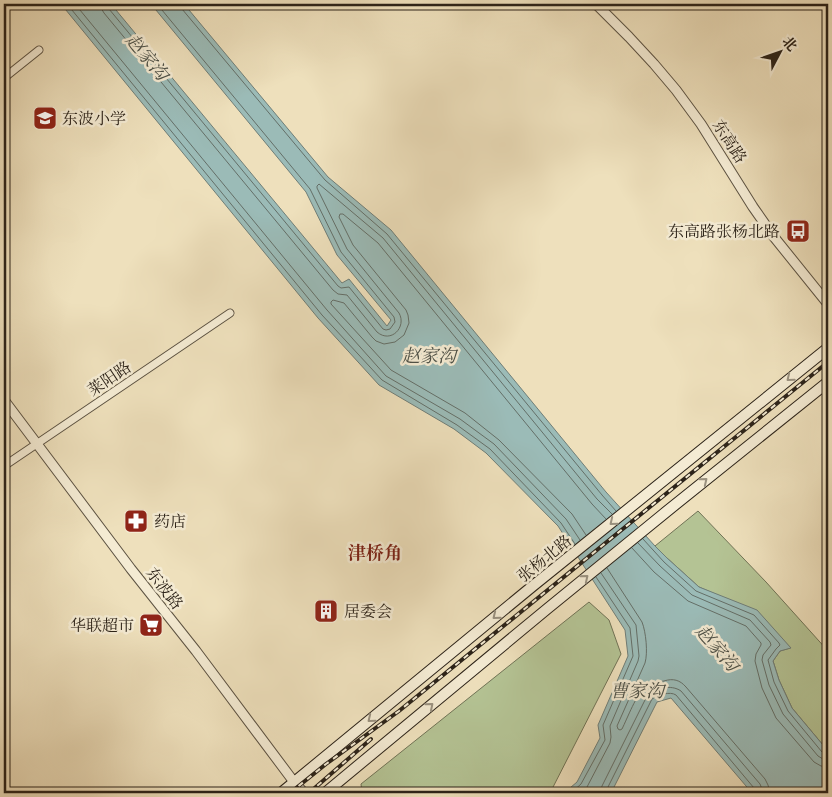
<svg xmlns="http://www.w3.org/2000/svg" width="832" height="797" font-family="'IM FELL French Canon','Noto Serif SC',serif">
<rect width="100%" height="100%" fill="#eee0bc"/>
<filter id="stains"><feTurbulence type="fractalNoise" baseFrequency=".004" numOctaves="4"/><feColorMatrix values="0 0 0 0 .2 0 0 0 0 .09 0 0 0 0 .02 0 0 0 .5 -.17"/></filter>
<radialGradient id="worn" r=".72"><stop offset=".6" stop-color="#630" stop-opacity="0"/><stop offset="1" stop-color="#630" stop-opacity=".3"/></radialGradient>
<g fill="#b4c394" stroke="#707356">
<path d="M 698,511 L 766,582 L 828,651 L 828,751 L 792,708 L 779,680 L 773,661 L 780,651 L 790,648 L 759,613 L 699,587 L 667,558 L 655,546 Z"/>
<path d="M 589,602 L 609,620 L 621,654 L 550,793 L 362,793 L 361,784 Z"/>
</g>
<path fill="#9bbbb7" stroke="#6f7e78" d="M 61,4 L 111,4 L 342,283 L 349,279 L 387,326 L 391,320 L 337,255 L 306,192 L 151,4 L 184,4 L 328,177 L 391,230 L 606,492 L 655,546 L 667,558 L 699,587 L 757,610 L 791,648 L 780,651 L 773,661 L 779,680 L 792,708 L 828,751 L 828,793 L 752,793 L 671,698 L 657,702 L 611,793 L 564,793 L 577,782 L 600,738 L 598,725 L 628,656 L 625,630 L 558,526 L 486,453 L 454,429 L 379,385 L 318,318 Z"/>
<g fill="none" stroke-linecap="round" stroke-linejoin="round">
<g stroke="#646f68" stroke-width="1">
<path d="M 67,4 L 322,315 L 382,380 L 457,425 L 490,449 L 561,523 L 575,544"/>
<path d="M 75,4 L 327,310 L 386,376 L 460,419 L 494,444 L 566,519 L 580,540"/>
<path d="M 101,4 L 101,8 L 104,13 L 333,290 L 338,294 L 347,295 L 377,332 C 391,344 407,327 399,313 L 347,249 L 317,188 L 317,186 L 319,184 L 383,238 L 597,499 L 612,514"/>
<path d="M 107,4 L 109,9 L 338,286 L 341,288 L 349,287 L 383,329 L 386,330 L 390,329 L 395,322 L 394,317 L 341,252 L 310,189 L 157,4"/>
<path d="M 180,4 L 182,9 L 325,180 L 387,234 L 602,495 L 616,511"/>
<path d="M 586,535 L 572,514 L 499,440 L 465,413 L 391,370 L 331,304 L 331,302 L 333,300 L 344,303 L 372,337 L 376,341 L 384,344 L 395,342 L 404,335 L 409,323 L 408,315 L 406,310 L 353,245 L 339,217 L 340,214 L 343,214 L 378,243 L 592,504 L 606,519"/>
<path d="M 643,539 L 664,562 L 696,591 L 754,615 L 779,643 L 780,645 L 776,649 L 768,660 L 774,682 L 788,711 L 822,752 L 828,753"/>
<path d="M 638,543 L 660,566 L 692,595 L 750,620 L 770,642 L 771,645 L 763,655 L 762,660 L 769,685 L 783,714 L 818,756 L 823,759 L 828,760"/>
<path d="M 632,548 L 654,572 L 688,601 L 746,626 L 761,643 L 761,645 L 756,654 L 755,661 L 762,688 L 776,718 L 814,762 L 821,766 L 828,767"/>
<path d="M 607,568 L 642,622 C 646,632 648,653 645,663 L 617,726 L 618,729 L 620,730 L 622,729 C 627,719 637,693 645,687 C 651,683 658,682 664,681 C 673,678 680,680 686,687 L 765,779 L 768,785 L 770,793"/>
<path d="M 571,793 L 581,784 L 605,740 L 603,725 L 633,656 L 630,628 L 596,577"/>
<path d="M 581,793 L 587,787 L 610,743 L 611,737 L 610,726 L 638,661 L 639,656 L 636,625 L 601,573"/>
<path d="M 600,793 L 602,786 L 647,696 C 655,688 671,684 681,691 L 760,784 L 762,789 L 762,793"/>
<path d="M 607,793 L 607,789 L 652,699 C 658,695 670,691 676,695 L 754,788 L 756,793"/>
</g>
<g stroke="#5c5242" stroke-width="9">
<g id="minor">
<path d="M 4,78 L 39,50"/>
<path d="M 4,466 L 230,313"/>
</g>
</g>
<g stroke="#5c5242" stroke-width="11">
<g id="tertiary">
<path d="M 596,4 L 629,37 L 654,64 L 676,90 L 701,124 L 753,207 L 774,237 L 828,304"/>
<path d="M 4,400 L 131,569 L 196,651 L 294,782 L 304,793"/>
</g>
</g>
<g stroke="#2c2319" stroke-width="12">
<g id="secondary">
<path d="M 281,793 L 534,585 L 828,348"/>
<path d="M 325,793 L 547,609 L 666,512 L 828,382"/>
</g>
</g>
<use href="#minor" stroke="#f4ebd3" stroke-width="7"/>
<use href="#tertiary" stroke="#f4ebd3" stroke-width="9"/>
<use href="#secondary" stroke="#f4ebd3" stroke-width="10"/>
<g stroke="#2c2319" stroke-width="4">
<g id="rail">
<path d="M 290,793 L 326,764 L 399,711 L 828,362"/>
<path d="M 309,793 L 371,739"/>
</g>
</g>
<use href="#rail" stroke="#f4ebd3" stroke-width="2" stroke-dasharray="5.5" stroke-linecap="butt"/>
</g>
<defs><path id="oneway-chevron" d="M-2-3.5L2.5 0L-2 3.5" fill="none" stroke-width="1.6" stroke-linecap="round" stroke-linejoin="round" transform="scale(1.25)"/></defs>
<g stroke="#9a917f">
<use href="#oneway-chevron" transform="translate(790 378) rotate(141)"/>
<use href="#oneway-chevron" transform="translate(704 481) rotate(-39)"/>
<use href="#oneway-chevron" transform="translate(613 522) rotate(141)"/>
<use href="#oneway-chevron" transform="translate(585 578) rotate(-39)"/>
<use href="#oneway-chevron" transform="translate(496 616) rotate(141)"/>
<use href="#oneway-chevron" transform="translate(430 706) rotate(-40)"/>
<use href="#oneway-chevron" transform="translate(371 719) rotate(141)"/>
</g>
<defs>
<g id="school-square" transform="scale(1.25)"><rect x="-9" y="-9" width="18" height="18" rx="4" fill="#8f2418" stroke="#f4ebd3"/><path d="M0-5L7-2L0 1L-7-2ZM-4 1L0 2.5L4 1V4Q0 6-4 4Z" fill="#fff"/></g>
<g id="bus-square" transform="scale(1.25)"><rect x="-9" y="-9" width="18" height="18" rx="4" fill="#8f2418" stroke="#f4ebd3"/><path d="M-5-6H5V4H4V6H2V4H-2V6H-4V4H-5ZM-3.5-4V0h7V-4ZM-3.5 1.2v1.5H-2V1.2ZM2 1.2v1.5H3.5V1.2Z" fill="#fff"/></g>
<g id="pharmacy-square" transform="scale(1.25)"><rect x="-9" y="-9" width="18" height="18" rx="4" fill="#8f2418" stroke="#f4ebd3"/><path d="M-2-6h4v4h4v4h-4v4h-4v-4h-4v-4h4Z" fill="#fff"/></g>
<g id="building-square" transform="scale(1.25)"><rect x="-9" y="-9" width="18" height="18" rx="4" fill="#8f2418" stroke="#f4ebd3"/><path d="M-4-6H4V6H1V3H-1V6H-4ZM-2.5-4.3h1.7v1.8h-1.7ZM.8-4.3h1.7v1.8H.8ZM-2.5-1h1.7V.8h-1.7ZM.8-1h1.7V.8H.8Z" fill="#fff"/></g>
<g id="supermarket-square" transform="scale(1.25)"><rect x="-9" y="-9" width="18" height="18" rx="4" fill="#8f2418" stroke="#f4ebd3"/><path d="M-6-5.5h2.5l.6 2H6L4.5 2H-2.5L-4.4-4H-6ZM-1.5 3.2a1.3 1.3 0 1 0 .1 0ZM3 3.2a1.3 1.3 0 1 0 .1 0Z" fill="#fff"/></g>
</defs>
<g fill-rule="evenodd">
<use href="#school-square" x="45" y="118"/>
<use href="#bus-square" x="798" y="231"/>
<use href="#pharmacy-square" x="136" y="521"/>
<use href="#building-square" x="326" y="611"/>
<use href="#supermarket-square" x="151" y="625"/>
</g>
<g text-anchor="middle" stroke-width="5" stroke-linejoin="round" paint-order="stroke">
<g font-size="16" fill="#2c2319" stroke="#f4ebd3" text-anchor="start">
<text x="62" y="124">东波小学</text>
<text x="780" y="237" text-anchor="end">东高路张杨北路</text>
<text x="154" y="527">药店</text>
<text x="344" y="617">居委会</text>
<text x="134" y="631" text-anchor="end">华联超市</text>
</g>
<g font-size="16" fill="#2c2319" stroke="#f4ebd3">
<text transform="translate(730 141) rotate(57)" y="6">东高路</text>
<text transform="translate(109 378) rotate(-34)" y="6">莱阳路</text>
<text transform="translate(544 558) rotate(-39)" y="6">张杨北路</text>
<text transform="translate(165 588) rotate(52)" y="6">东波路</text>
</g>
<g font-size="18" font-style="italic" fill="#4d5148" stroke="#f4ebd3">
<text transform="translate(147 57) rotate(50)" y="6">赵家沟</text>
<text x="429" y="362">赵家沟</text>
<text transform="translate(717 648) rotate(49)" y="6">赵家沟</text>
<text x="637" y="697">曹家沟</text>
</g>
<g font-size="18" font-weight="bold" fill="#7a1f14" stroke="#f4ebd3">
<text x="375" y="559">津桥角</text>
</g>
</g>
<rect width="832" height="797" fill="none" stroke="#eee0bc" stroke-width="20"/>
<rect x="5" y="5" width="822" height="787" fill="none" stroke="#2c2319" stroke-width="2.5"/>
<rect x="10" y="10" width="812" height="777" fill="none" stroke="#2c2319"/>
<g transform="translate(780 52) rotate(49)" stroke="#f4ebd3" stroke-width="4" paint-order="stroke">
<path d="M0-4L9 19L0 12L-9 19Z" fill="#2c2319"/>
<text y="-8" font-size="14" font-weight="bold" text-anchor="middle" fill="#2c2319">北</text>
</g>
<rect width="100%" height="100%" filter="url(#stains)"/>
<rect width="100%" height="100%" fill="url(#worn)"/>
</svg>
